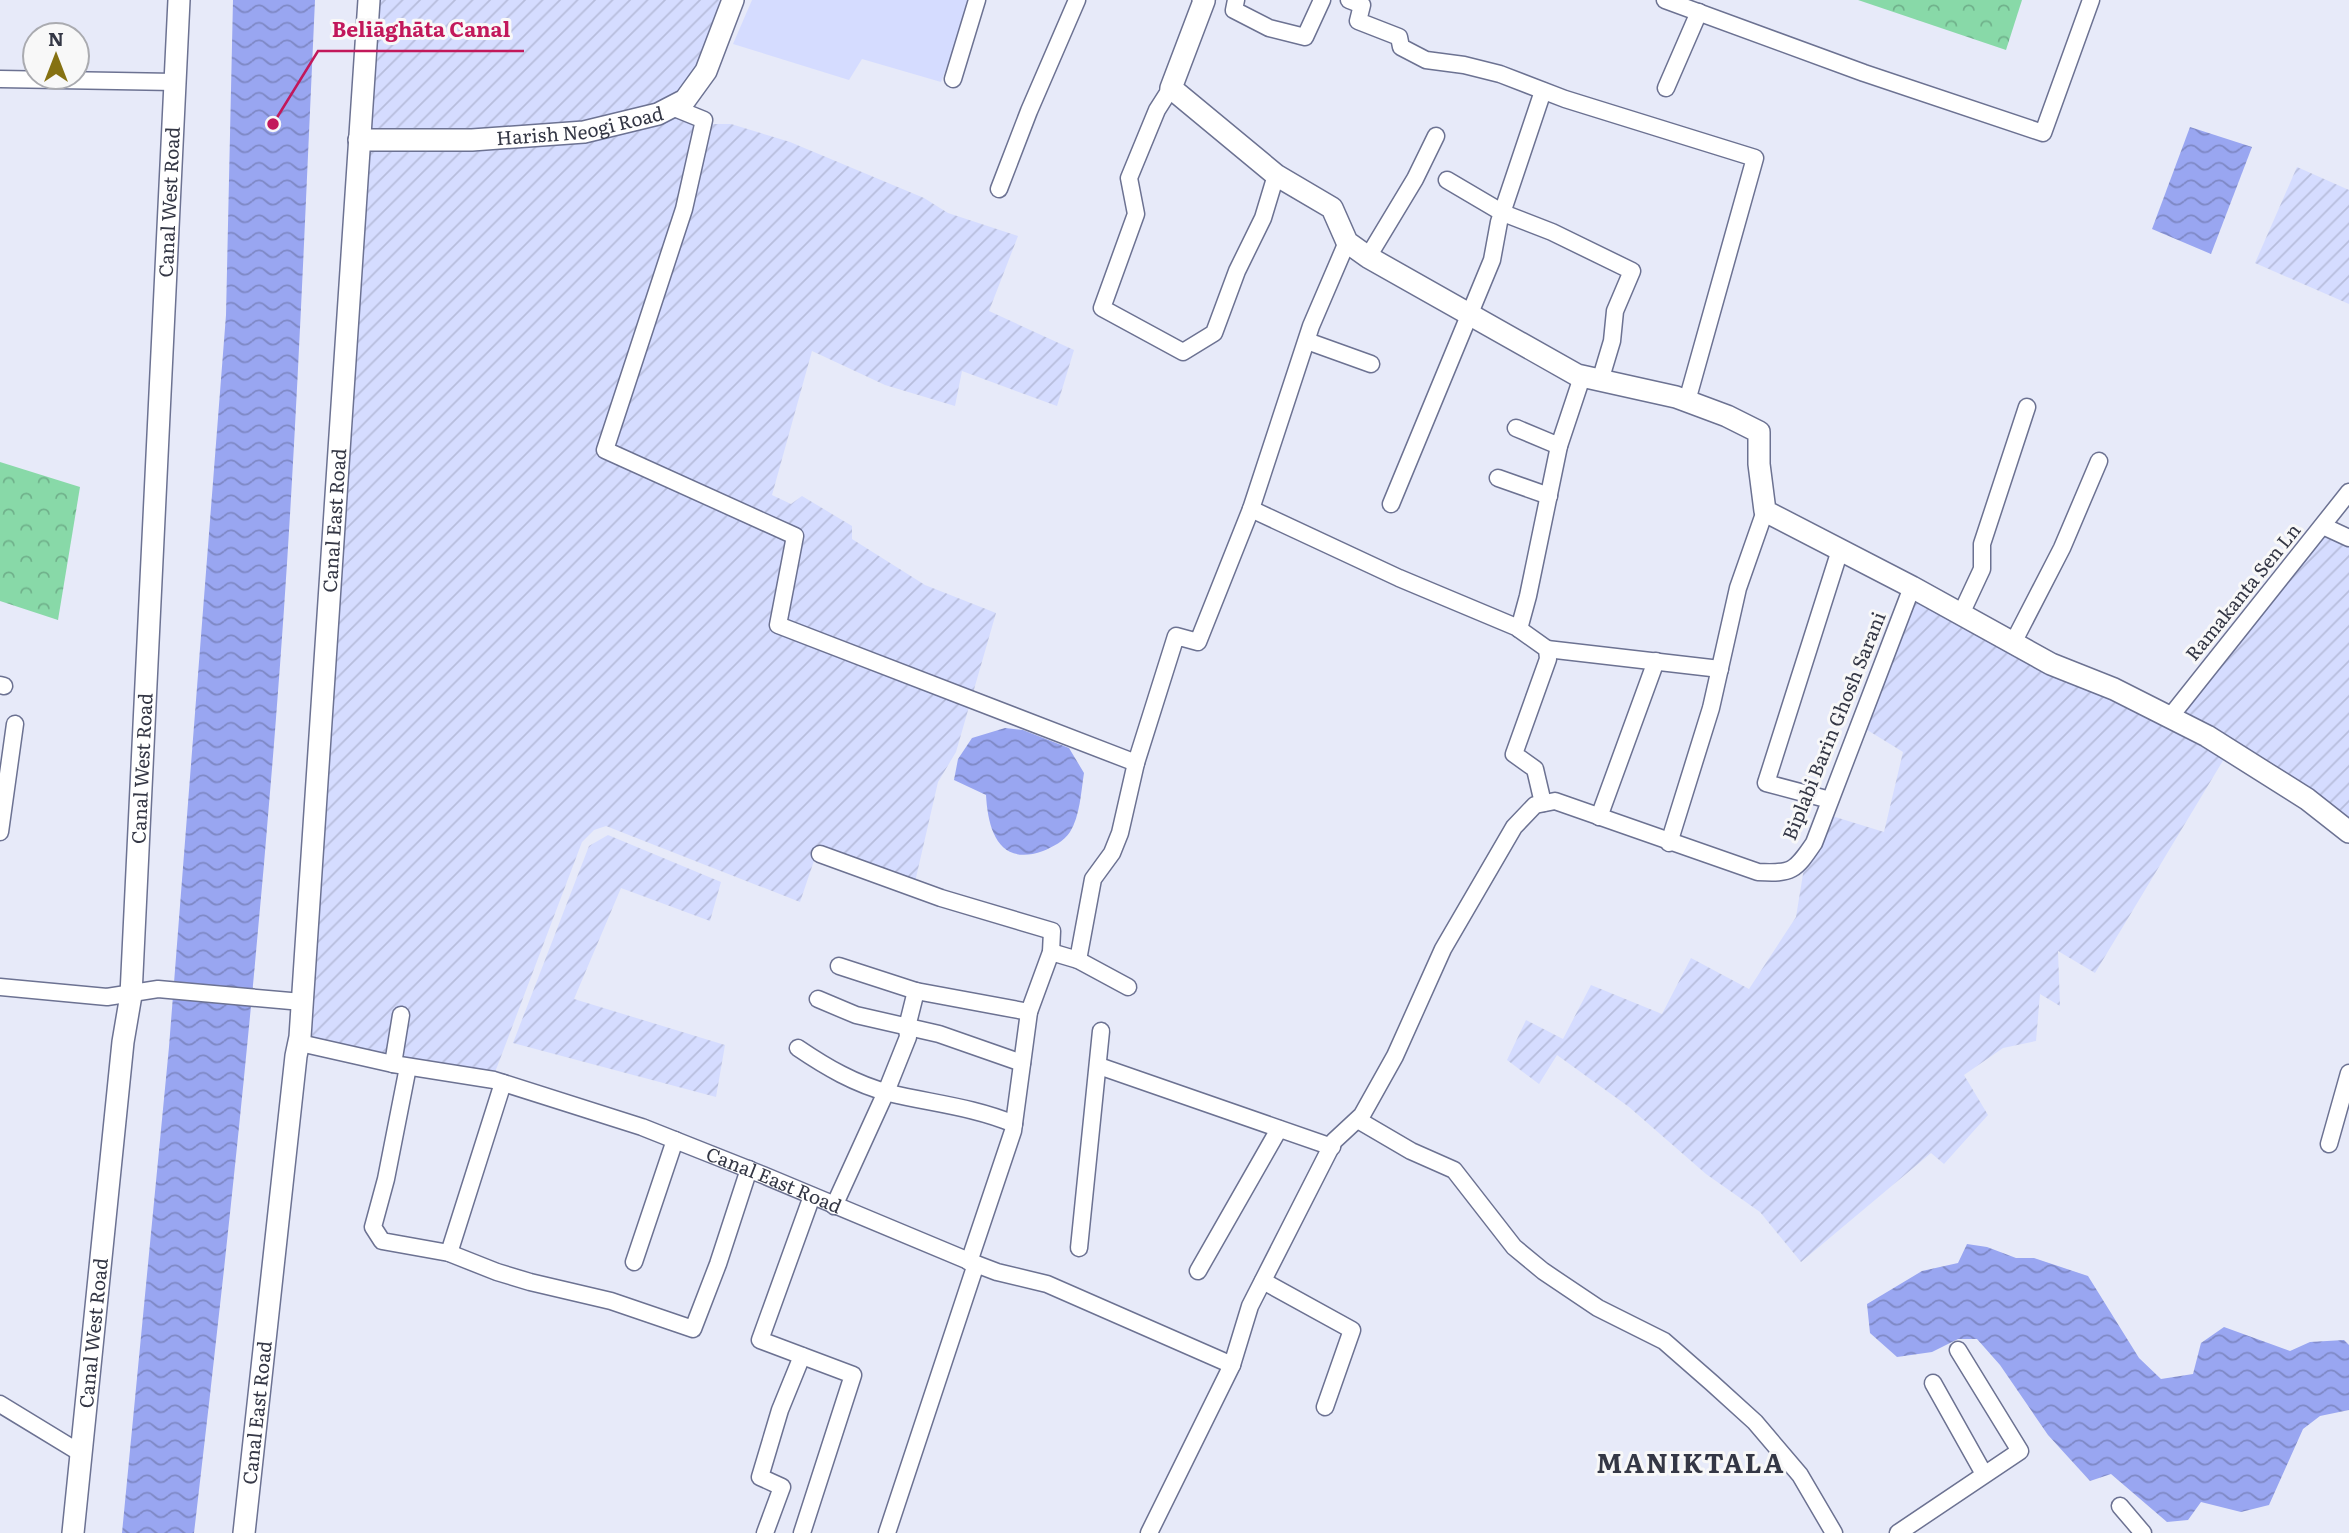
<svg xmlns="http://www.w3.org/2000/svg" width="2349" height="1533" font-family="Literata,serif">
<defs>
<pattern id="industrial-furrows" width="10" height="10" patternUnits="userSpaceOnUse" patternTransform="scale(1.75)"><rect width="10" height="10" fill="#d5dcff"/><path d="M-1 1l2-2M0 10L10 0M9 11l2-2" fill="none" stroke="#b7bddc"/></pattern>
<pattern id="park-crowns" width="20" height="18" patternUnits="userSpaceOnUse" patternTransform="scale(1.75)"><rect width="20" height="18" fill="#88d9a8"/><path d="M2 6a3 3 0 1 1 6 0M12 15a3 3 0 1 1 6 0" fill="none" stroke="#70b18b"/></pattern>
<pattern id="water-waves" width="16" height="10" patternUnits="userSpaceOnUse" patternTransform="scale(1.75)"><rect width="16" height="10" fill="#99a6f1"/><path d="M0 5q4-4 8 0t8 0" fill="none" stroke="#7e88c5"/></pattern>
</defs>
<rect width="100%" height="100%" fill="#e7eaf9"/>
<path fill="#d5dcff" d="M 752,0 L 973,0 L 941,82 L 862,59 L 849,80 L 733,44 Z"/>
<g fill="url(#industrial-furrows)">
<path d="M 377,0 L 720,0 L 703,55 L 683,89 L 659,104 L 585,125 L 464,131 L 369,130 Z"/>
<path d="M 672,112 L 700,124 L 731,124 L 790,142 L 924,198 L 948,213 L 1018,236 L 989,311 L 1074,350 L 1057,406 L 962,371 L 955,406 L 885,385 L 812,351 L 772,495 L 791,504 L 802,496 L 852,526 L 852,539 L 925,585 L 996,613 L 956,752 L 938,782 L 915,882 L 819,846 L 800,902 L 606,826 L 594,830 L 582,842 L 494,1075 L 410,1061 L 306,1038 L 363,143 L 482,145 Z"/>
<path d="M 2297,167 L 2349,190 L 2349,304 L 2255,263 Z"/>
<path d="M 2323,533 L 2349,545 L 2349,822 L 2176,716 Z"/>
<path d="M 1914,593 L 2227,754 L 2095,973 L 2058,951 L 2060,1006 L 2040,994 L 2036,1041 L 2003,1048 L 1964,1075 L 1988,1115 L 1944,1164 L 1931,1153 L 1801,1262 L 1760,1212 L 1706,1174 L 1629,1107 L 1557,1055 L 1539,1084 L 1507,1060 L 1526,1020 L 1563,1039 L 1591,985 L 1662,1014 L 1691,958 L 1749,989 L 1796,917 L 1804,868 L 1832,816 L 1884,832 L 1903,752 L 1864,728 Z"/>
<path d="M 608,835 L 721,882 L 710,921 L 621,888 L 574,999 L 725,1045 L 716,1097 L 513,1043 L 589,846 Z"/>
</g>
<g fill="url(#park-crowns)">
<path d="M 1858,0 L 2022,0 L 2006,50 Z"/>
<path d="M 0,462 L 80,487 L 58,620 L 0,601 Z"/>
</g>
<g fill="url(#water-waves)">
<path d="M 233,0 L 315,0 C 304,239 295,479 276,718 C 255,990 226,1262 194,1533 L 122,1533 L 169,1047 L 226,315 Z"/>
<path d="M 2190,127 L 2252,147 L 2211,254 L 2152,229 Z"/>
<path d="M 1005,728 L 1023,730 L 1069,748 L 1084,773 C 1081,792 1080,816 1070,832 C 1064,841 1053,847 1043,851 C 999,867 988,830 986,795 L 954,780 L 958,759 L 972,738 Z"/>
<path d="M 1967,1244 L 1987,1247 L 2016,1258 L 2034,1258 L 2088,1276 L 2139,1358 L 2161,1379 L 2193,1374 L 2201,1343 L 2224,1327 L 2290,1351 L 2310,1342 L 2344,1340 L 2349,1345 L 2349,1410 L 2320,1416 L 2303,1429 L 2269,1505 L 2241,1512 L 2201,1502 L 2188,1520 L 2167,1522 L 2111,1474 L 2090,1481 L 2048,1435 L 2000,1365 L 1977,1339 L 1958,1339 L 1932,1352 L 1897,1357 L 1870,1333 L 1867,1304 L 1922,1271 L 1958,1263 Z"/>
</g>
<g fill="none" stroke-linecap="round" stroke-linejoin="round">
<g stroke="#6c7292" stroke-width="19">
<g id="street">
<path d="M 1236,0 L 1234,10 L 1269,28 L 1305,37 L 1322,0"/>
<path d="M 1349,0 L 1362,5 L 1358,21 L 1399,37 L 1401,47 L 1426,60 L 1464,65 L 1500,74 L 1565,99 L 1755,158 L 1687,401"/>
<path d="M 1665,0 L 1864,73 L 2043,133 L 2091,0"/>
<path d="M 0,79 L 175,82"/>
<path d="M 953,79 L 977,0"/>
<path d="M 1171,88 L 1157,110 L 1129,178 L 1136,214 L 1102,308 L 1183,352 L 1214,333 L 1237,271 L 1263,218 L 1276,175"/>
<path d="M 1666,88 L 1699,12"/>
<path d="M 672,107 L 704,120 L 684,209 L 605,450 L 795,536 L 778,625 L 1136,763"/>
<path d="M 1447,180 L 1503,213 L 1552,232 L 1632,271 L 1615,311 L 1612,341 L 1600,381"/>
<path d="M 999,189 L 1029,111 L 1077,0"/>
<path d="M 1368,257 L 1415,179 L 1436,136"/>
<path d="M 1307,341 L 1371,364"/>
<path d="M 1516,428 L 1559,446"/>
<path d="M 1498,478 L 1549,496"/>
<path d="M 1391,504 L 1492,260 L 1499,222 L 1543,91"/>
<path d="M 1251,509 L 1399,578 L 1516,627 L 1547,649 L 1548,659 L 1514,754 L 1535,769 L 1543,803"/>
<path d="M 2323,526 L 2349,538"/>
<path d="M 1961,614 L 1982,569 L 1982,544 L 2027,407"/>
<path d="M 1519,629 L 1528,596 L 1559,446 L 1582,377"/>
<path d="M 2013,643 L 2062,548 L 2099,461"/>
<path d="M 1547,649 L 1720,669"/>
<path d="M 0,685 L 4,686"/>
<path d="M 2170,717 L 2349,492"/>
<path d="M 1830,800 L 1766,783 L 1840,550"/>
<path d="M 1599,817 L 1656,661"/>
<path d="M 0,832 L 15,724"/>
<path d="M 1669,843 L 1711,708 L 1738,588 L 1765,511"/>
<path d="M 820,854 L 941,898 L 1052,931 L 1051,952 L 1029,1012 L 1013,1131 L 969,1262"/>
<path d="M 1051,952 L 1078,960 L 1128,987"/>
<path d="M 1078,960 L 1093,879 L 1112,853 L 1120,833 L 1136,763 L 1176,636 L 1198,642 L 1251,509 L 1311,326 L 1347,242"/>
<path d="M 839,966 L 916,991 L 1029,1012"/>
<path d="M 0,987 L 107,997 L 158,989 L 302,1002"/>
<path d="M 818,999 L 856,1015 L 939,1034 L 1022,1063"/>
<path id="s1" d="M 300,1043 L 393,1064 L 494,1080 L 642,1127 L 763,1175 L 976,1264 L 997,1272 L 1047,1284 L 1232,1365"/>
<path d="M 798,1048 C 826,1067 855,1084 889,1093 C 930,1103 974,1107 1014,1124"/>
<path d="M 393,1064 L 401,1015"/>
<path d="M 1099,1066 L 1332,1147"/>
<path d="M 408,1067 L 386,1179 L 373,1227 L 382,1241 L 449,1253 L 497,1272 L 530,1282 L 611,1301 L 693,1329 L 718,1264 L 749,1169"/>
<path d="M 1358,1120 L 1411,1151 L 1454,1170 L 1514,1247 L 1543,1271 L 1598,1308 L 1664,1341 L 1712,1383 L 1755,1422 L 1800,1475 L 1834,1533"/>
<path d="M 2329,1144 L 2349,1073"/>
<path d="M 834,1206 L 886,1092 L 908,1037 L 907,1027 L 916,991"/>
<path d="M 1079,1248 L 1101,1031"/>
<path d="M 449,1253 L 503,1083"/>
<path d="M 634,1262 L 675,1140"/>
<path d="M 1198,1271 L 1279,1129"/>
<path d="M 1263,1281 L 1352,1330 L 1325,1407"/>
<path d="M 1933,1383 L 1984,1474"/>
<path d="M 0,1404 L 82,1454"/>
<path d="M 2120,1506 L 2143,1533"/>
<path d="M 765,1533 L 782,1487 L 760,1477 L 780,1410 L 802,1356"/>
<path d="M 802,1533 L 853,1375 L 760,1340 L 812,1196"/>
<path d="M 887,1533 L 976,1264"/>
<path d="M 1149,1533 L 1232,1365 L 1250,1306 L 1334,1141 L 1362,1115 L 1395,1056 L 1443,949 L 1514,827 L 1535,805 L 1555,801 L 1758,872 C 1792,874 1795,871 1814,843 L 1912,587"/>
<path d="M 1898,1533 L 2020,1451 L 1958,1350"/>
</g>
</g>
<g stroke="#6c7292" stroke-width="24">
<g id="secondary">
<path d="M 1203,0 L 1204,1 L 1171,88 L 1276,175 L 1332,208 L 1347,242 L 1368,257 L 1577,375 L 1676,397 L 1727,416 L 1759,432 L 1759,464 L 1765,511 L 1912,587 L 2051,664 L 2114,689 L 2207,736 L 2307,799 L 2349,832"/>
<path id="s2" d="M 359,140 L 472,140 L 584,132 L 658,114 L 685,100 L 706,71 L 733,0"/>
<path id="s3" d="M 73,1533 L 123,1042 L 131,995 L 179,0"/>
<path id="s4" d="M 244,1533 L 296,1056 L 300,1037 L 369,0"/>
</g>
</g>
<use href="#street" stroke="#fff" stroke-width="16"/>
<use href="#secondary" stroke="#fff" stroke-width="21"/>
</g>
<g text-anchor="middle" stroke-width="6" stroke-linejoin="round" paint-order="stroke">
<g font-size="19" fill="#343745" stroke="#f8f8f8">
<text dy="7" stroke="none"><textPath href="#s2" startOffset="222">Harish Neogi Road</textPath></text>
<text dy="7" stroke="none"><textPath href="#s3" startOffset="1335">Canal West Road</textPath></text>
<text dy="7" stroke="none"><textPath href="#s4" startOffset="1017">Canal East Road</textPath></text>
<text transform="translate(2243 592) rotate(-51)" y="7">Ramakanta Sen Ln</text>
<text transform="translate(1834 726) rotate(-68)" y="7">Biplabi Barin Ghosh Sarani</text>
<text dy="7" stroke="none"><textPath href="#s3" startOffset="768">Canal West Road</textPath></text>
<text dy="7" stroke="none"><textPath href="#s1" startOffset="495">Canal East Road</textPath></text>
<text dy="7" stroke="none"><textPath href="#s3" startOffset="201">Canal West Road</textPath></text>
<text dy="7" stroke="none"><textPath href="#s4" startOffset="121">Canal East Road</textPath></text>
</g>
<g font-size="26" font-weight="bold" letter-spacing="2" fill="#343745" stroke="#f8f8f8">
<text x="1691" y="1473">MANIKTALA</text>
</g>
</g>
<path fill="none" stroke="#c2185b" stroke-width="2.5" d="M273 124L318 51H524"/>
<circle fill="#c2185b" stroke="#f8f8f8" stroke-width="2.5" cx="273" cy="124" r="7"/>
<g font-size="21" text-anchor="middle" font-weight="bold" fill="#c2185b" stroke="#f8f8f8" stroke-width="6" stroke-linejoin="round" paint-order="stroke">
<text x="421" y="37">Beliāghāta Canal</text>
</g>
<g transform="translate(56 56)"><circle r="33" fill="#f8f8f8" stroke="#aaabb0" stroke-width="2"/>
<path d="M0-5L12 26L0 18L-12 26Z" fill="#857112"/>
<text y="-10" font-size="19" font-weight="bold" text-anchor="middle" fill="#343745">N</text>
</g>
</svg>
